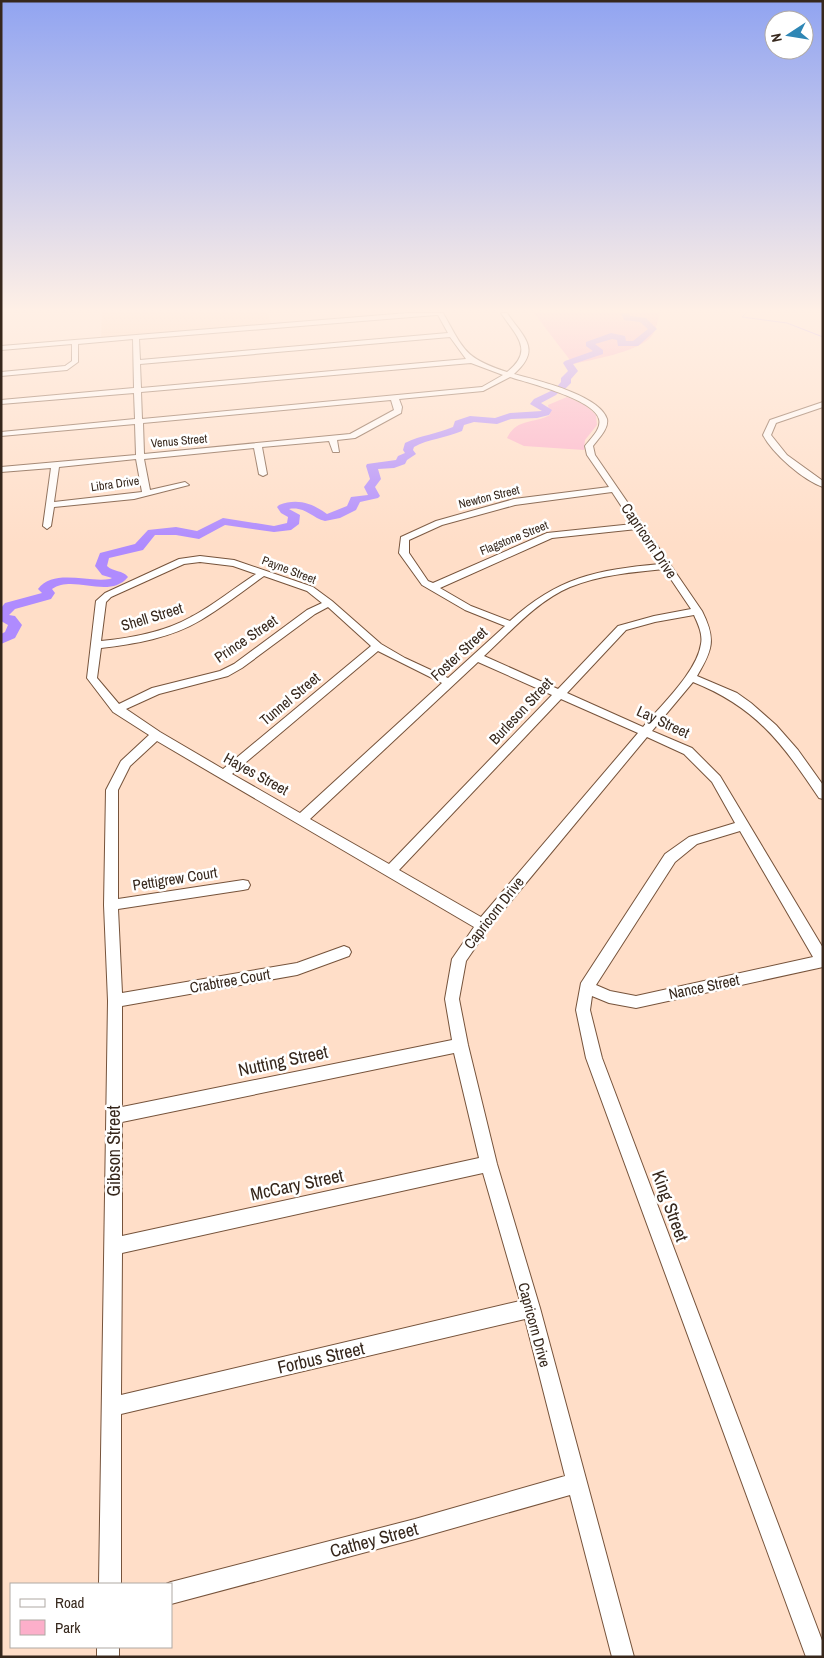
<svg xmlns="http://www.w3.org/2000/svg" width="824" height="1658" font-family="'Archivo Narrow',sans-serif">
<rect width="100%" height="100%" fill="#ffdec8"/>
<path fill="#fdcead" d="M 102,313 L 268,313 L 271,324 L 101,338 Z"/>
<g fill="#fcafca">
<path d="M 534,313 L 660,313 C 657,322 656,333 649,339 C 632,353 595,359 573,364 Z"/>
<path d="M 567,397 L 585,405 L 596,415 L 597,425 L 585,440 L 584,450 L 524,446 L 507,438 C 517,418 533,424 550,415 L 548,405 Z"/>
</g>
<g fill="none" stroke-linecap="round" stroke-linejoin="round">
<path stroke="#af8bfe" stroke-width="1" d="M 746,313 L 742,317 L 787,323 L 823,337"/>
<g fill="#af8bfe" fill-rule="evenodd">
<path d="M 621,313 L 629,313 L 630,316 L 646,318 L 657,329 L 638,346 L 618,346 L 617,340 L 612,339 L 595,344 L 603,350 L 603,354 L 573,364 L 578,371 L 571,379 L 571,383 L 563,391 L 557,391 L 555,389 L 561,382 L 561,378 L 568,371 L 563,363 L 565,361 L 593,351 L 586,346 L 586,342 L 611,333 L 625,336 L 626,341 L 633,341 L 648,329 L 640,322 L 624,320 Z"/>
<path d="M 553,390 L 558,393 L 556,395 L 541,403 L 552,410 L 549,415 L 537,418 L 511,419 L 497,424 L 474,422 L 464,425 L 462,431 C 446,438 428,439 414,447 L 413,450 L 416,454 L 407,460 L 405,464 L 394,468 L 378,469 L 381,479 L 375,487 L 380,496 L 378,498 L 360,502 L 356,510 L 340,518 L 325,521 C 312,518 305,506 289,509 L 300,515 L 299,524 L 291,530 L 274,532 L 225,525 L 199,539 L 176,535 L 155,535 L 143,550 L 109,558 L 107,566 C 113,572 123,570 128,577 C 109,600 74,574 52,589 L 55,593 L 51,599 L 15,609 L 9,615 L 15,616 L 22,625 L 15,638 L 1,644 L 1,634 L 5,632 L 8,625 L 1,621 L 1,608 L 5,603 L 42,593 L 38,589 C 54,568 88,583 110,579 L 112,578 L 102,575 L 95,566 L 100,553 L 135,544 L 148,530 L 176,527 L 197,531 L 223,518 L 274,526 L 287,523 L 288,517 L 281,513 L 277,507 L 279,505 C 297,498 312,503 327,514 L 347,506 L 351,497 L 368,495 L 364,487 L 370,479 L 366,466 L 367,464 L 396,460 L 398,456 L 405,453 L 403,450 L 405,443 C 421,435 437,434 453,427 L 455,421 L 470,416 L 495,418 L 510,413 L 542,411 L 530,404 L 534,399 Z"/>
</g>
<g stroke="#76533b" stroke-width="2">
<g id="minor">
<path d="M 408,313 L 443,313 C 464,350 464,358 507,372 C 535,350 516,336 501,313 L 507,313 C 524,338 542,349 514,374 C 536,380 600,395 607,419 C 609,429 598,439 593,446 L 595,455 L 702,611 C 716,639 713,649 697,676 L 737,693 L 751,703 L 776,725 L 798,750 L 823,785 L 823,799 L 819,798 C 782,743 756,707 693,682 L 652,731 L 692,748 L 720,776 L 823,948 L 823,967 L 636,1008 L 609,1003 L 592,996 L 590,1010 L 602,1058 L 823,1643 L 823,1657 L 806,1657 L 586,1058 L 576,1010 L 581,983 L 665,854 L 689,837 L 735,823 L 712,782 L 684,754 L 647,737 L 488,929 L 466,961 L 459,999 L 468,1045 L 497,1164 L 540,1308 L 634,1657 L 612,1657 L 570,1495 L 415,1539 L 171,1604 L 171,1584 L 166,1584 L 171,1582 L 415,1519 L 565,1476 L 525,1319 L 121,1414 L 121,1584 L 99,1584 L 108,1001 L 104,905 L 106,790 L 121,761 L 149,735 L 113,712 L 87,678 L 96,601 L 105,593 L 179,559 L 200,556 L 234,560 L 313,587 L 332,601 L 381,644 L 405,658 L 448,678 L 505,626 L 465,610 L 422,585 L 399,553 L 401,537 L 436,521 L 514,499 L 609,487 L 587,455 L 585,446 C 590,439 602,429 599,419 C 594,399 528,383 510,377 L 483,391 L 399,399 L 402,407 L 401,413 L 355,438 L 337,440 L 339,452 L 333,452 L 329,441 L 262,447 L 267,474 L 263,476 L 259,474 L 254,448 L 144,459 L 150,490 L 185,482 L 189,485 L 134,499 L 54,507 L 51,526 L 47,529 L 43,526 L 51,468 L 1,472 L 1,467 L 136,455 L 135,424 L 1,436 L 1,432 L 135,419 L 134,393 L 1,404 L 1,400 L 134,388 L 133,339 L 78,344 L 78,362 L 67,370 L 1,376 L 1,372 L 65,366 L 72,361 L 72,344 L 1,350 L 1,346 ZM 436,315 L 438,315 L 448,333 L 140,360 L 139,339 ZM 450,337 L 466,359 L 141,388 L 140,364 ZM 471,363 L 503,375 L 482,387 L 142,419 L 141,392 ZM 391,400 L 394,410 L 350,434 L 144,454 L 143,423 ZM 136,459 L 142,492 L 54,502 L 59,467 ZM 612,492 L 633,524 L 547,533 L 433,583 L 428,581 L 409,553 L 409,540 L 442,525 L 515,505 ZM 637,529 L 660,564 C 597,570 558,577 510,621 L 471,606 L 440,588 L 552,538 ZM 200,562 L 233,566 L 256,574 C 234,588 214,605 191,617 C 164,632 132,638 101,641 L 106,602 L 111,597 L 184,564 ZM 664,569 L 691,609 L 654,616 L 618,626 L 558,689 L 484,656 C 510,632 537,601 570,587 C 600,575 633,572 664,569 ZM 264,576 L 307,591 L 322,603 L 307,610 L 234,664 L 220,671 L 152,688 L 119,704 L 97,678 L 101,648 C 135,644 171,638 201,620 C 223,607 243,591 264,576 ZM 328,607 L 371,646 L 223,769 L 160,732 L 126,709 L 159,694 L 228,676 L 242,668 L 315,614 ZM 694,615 C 698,624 703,634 701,644 C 697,672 661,705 643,727 L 567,693 L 626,630 L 655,622 ZM 378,651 L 442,683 L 300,813 L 232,774 ZM 478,662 L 552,695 L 389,864 L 310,819 ZM 561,699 L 638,733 L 481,917 L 399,870 ZM 157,741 L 474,927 L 452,959 L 445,999 L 452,1040 L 122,1107 L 122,1006 L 297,975 L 349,956 L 351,952 L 349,948 L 344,946 L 297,963 L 122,993 L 118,909 L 243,890 L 248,889 L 250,885 L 248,881 L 243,880 L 118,899 L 118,790 L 130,766 ZM 740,831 L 813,957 L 636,996 L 610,991 L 596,985 L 675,862 L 697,844 ZM 454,1053 L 479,1158 L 122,1236 L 122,1122 ZM 483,1173 L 520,1301 L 121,1395 L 122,1253 Z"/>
<path d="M 823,402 L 823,407 L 776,423 L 771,435 L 787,455 L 823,481 L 823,487 C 803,480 773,454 763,435 L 770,420 Z"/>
<rect x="97" y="1647" width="22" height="10"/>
</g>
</g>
<use href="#minor" fill="#fff" fill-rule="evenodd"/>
</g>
<linearGradient id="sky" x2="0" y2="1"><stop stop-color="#91a4f1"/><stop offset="0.57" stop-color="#fff0e6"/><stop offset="1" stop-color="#fff0e6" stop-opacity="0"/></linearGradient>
<rect width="824" height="545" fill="url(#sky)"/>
<g text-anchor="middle" stroke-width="5" stroke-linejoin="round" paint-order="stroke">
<g font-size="12" fill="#36271c" stroke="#fff">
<text transform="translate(179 441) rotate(-5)" y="4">Venus Street</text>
<text transform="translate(115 484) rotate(-8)" y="4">Libra Drive</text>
<text transform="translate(489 497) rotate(-14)" y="4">Newton Street</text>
<text transform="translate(514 538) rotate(-22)" y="4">Flagstone Street</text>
<text transform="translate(289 570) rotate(21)" y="4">Payne Street</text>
</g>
<g font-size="15" fill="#36271c" stroke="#fff">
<text transform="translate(649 541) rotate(56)" y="5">Capricorn Drive</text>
<text transform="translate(152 617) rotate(-17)" y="5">Shell Street</text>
<text transform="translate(246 639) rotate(-34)" y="5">Prince Street</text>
<text transform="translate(459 654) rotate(-43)" y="5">Foster Street</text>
<text transform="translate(290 699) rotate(-40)" y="5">Tunnel Street</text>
<text transform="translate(521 711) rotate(-47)" y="5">Burleson Street</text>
<text transform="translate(663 722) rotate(25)" y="5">Lay Street</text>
<text transform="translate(256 774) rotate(29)" y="5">Hayes Street</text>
<text transform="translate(175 879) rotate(-9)" y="5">Pettigrew Court</text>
<text transform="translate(494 913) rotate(-52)" y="5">Capricorn Drive</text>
<text transform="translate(230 981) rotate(-10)" y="5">Crabtree Court</text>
<text transform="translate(704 987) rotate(-12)" y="5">Nance Street</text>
<text transform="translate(534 1325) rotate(75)" y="5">Capricorn Drive</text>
</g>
<g font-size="18" fill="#36271c" stroke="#fff">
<text transform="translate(283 1061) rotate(-12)" y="6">Nutting Street</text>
<text transform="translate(114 1151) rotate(-90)" y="6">Gibson Street</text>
<text transform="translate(297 1185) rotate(-12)" y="6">McCary Street</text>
<text transform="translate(670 1206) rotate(70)" y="6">King Street</text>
<text transform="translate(321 1358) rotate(-13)" y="6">Forbus Street</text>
<text transform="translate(374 1540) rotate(-15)" y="6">Cathey Street</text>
</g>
</g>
<rect width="824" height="1658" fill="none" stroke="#36271c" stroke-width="5"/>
<rect x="10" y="1583" width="162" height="65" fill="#ffffff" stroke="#afa9a4"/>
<rect x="20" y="1599" width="25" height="8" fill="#ffffff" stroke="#afa9a4"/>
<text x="55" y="1608" font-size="15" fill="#36271c">Road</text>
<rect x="20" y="1620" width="25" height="15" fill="#fcafca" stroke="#afa9a4"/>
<text x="55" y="1633" font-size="15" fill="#36271c">Park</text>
<g transform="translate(789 35) rotate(258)"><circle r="24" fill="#ffffff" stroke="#afa9a4"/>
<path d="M0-4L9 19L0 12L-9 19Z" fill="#2e86b5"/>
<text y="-8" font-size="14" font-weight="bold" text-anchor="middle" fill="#36271c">N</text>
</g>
</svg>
